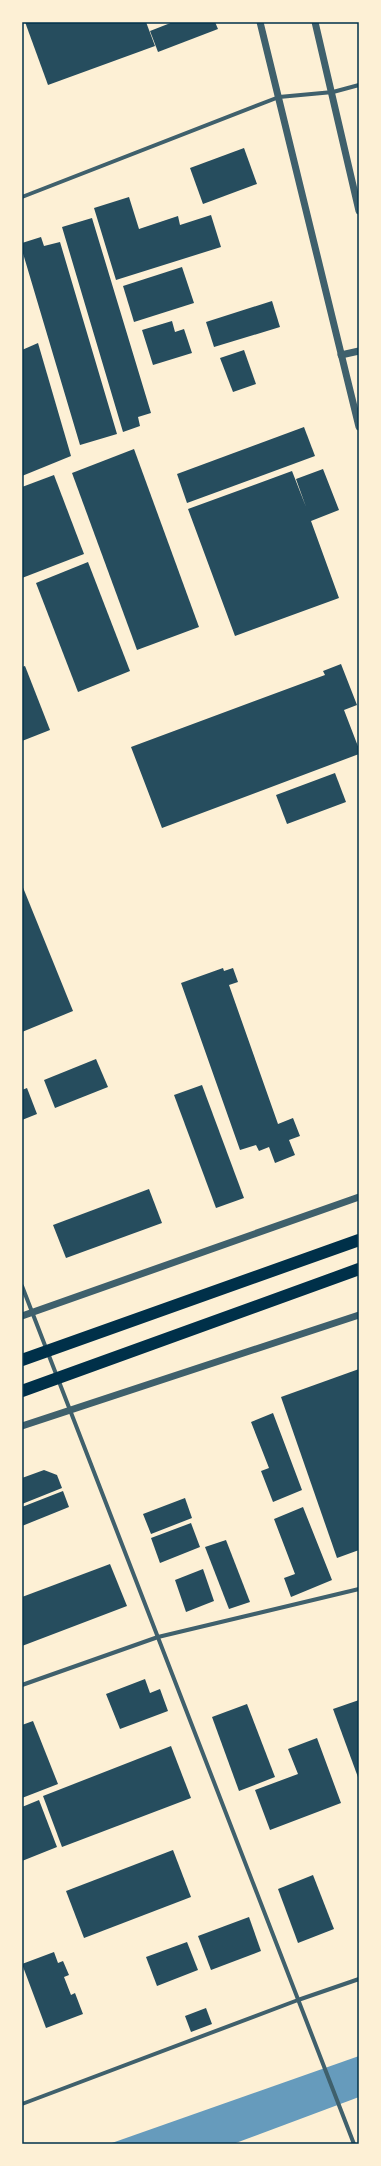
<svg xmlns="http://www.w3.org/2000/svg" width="381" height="2166" font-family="'Golos Text',sans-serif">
<rect width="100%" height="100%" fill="#fdf0d5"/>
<path fill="#669bbc" d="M 359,2056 L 359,2097 L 233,2144 L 109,2144 Z"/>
<g fill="#264d5e">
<path d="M 25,22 L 146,22 L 155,46 L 48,85 Z"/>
<path d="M 173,22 L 215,22 L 218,29 L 158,52 L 150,31 Z"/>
<path d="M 244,148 L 257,184 L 203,204 L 190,168 Z"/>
<path d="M 129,197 L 139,229 L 178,216 L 180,225 L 211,215 L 221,247 L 116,280 L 94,208 Z"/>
<path d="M 92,218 L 151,413 L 138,417 L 140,426 L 123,432 L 62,227 Z"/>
<path d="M 41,237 L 44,246 L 60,242 L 117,434 L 80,445 L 22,250 L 22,243 Z"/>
<path d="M 182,267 L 194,303 L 134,322 L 123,286 Z"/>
<path d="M 272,301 L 280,327 L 214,347 L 206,322 Z"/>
<path d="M 172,321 L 175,332 L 184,329 L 192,353 L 153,365 L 142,330 Z"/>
<path d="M 38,343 L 71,456 L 22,476 L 22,350 Z"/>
<path d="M 244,350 L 256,384 L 233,392 L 220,358 Z"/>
<path d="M 304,427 L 315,456 L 187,503 L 177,474 Z"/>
<path d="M 134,449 L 199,627 L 137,650 L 72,473 Z"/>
<path d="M 323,469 L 339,510 L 311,521 L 339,598 L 235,636 L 188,509 L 292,471 L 306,507 L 296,479 Z"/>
<path d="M 54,475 L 84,554 L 22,578 L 22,487 Z"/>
<path d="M 88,562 L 130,671 L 78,692 L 36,583 Z"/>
<path d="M 341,664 L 357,705 L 344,710 L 359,749 L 359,754 L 162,828 L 131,747 L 325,675 L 323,671 Z"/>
<path d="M 25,666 L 50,730 L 22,741 L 22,667 Z"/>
<path d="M 335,773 L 346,802 L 287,824 L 276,795 Z"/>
<path d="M 22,885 L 73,1011 L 22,1032 Z"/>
<path d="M 223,968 L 224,971 L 233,968 L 238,982 L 229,985 L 278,1124 L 293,1118 L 300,1136 L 289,1140 L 295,1155 L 275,1163 L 269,1147 L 259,1151 L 256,1145 L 240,1150 L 181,983 Z"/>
<path d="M 96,1059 L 108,1087 L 55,1108 L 44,1080 Z"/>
<path d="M 202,1085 L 244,1198 L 216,1208 L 174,1095 Z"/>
<path d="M 27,1088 L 37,1114 L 22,1120 L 22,1090 Z"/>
<path d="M 149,1189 L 162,1223 L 66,1258 L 53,1225 Z"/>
<path d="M 359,1369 L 359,1550 L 337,1558 L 281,1397 Z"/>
<path d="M 273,1413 L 302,1490 L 273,1502 L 261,1471 L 269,1468 L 251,1422 Z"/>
<path d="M 44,1470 L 57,1475 L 62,1488 L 22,1504 L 22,1478 Z"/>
<path d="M 63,1491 L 69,1507 L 22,1526 L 22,1507 Z"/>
<path d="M 185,1498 L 192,1518 L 151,1534 L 143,1514 Z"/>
<path d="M 303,1507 L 332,1580 L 291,1597 L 284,1578 L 295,1574 L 274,1519 Z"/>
<path d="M 191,1523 L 200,1547 L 160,1563 L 151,1538 Z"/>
<path d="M 226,1540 L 250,1602 L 229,1609 L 205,1547 Z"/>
<path d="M 110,1564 L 127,1606 L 22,1646 L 22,1597 Z"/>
<path d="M 203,1569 L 214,1601 L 186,1612 L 175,1580 Z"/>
<path d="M 145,1679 L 150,1693 L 160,1689 L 168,1711 L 120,1729 L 106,1694 Z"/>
<path d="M 359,1700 L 359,1780 L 333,1709 Z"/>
<path d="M 247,1704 L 275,1777 L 239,1791 L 212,1717 Z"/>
<path d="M 33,1721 L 58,1784 L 22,1798 L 22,1725 Z"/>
<path d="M 317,1738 L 341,1803 L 270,1830 L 255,1790 L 298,1774 L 288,1749 Z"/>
<path d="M 171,1746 L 191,1798 L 62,1847 L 43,1796 Z"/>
<path d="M 39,1800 L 57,1847 L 22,1861 L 22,1807 Z"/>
<path d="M 173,1850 L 191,1897 L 84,1938 L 66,1891 Z"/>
<path d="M 313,1875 L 334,1929 L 298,1943 L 278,1889 Z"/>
<path d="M 249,1917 L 261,1951 L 211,1970 L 198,1936 Z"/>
<path d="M 187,1942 L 198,1970 L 157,1986 L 146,1957 Z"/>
<path d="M 54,1952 L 58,1963 L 63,1961 L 69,1975 L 64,1977 L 71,1995 L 75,1993 L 83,2014 L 46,2028 L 22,1964 Z"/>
<path d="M 206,2008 L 212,2024 L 191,2032 L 185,2016 Z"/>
</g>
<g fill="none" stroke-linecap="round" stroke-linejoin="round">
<g stroke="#3f606c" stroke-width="4">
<path d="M 22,197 L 279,97 L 333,92 L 359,85"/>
<path d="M 22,1286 L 354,2144"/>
<path d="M 22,1685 L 158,1637 L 359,1589"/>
<path d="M 22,2104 L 298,2000 L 359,1979"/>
</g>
<g stroke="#3f606c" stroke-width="7">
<path d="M 260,22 L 359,427"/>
<path d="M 315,22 L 359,211"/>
<path d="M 341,355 L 359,351"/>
<path d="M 22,1316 L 359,1197"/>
<path d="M 22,1426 L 359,1315"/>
</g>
<g stroke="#003049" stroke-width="12">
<path d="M 22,1360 L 359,1240"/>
<path d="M 22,1391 L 359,1269"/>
</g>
</g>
<rect width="381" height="2166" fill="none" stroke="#fdf0d5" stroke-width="46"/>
<rect x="23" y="23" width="335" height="2120" fill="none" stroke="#003049" stroke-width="1.5"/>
</svg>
